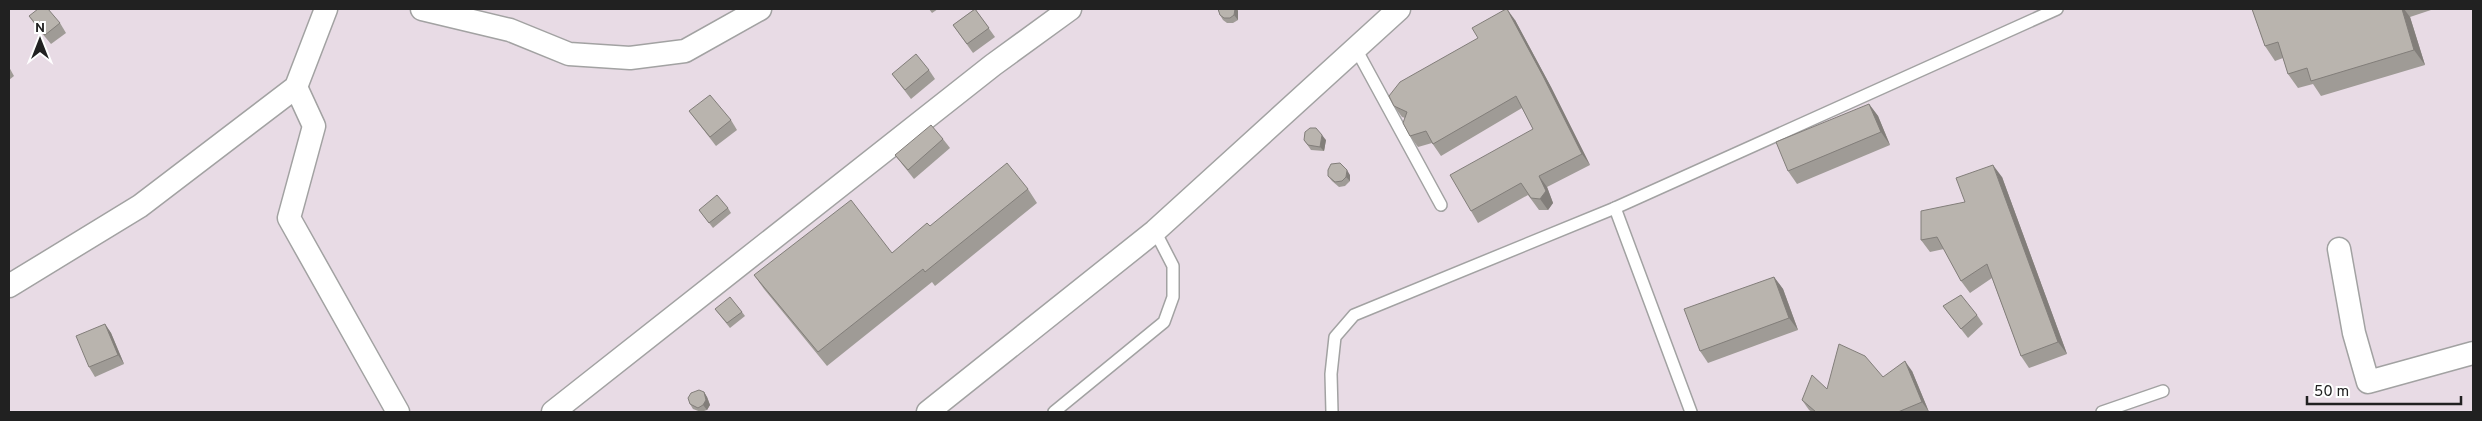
<svg xmlns="http://www.w3.org/2000/svg" width="2482" height="421" font-family="Overpass,sans-serif">
<rect width="100%" height="100%" fill="#f0eee8"/>
<rect fill="#e8dbe5" x="9" y="9" width="2464" height="403"/>
<g fill="none" stroke-linecap="round" stroke-linejoin="round">
<g stroke="#a2a2a2" stroke-width="14">
<g id="service">
<path d="M 1355,47 L 1441,205"/>
<path d="M 1615,208 L 1691,412"/>
<path d="M 1054,412 L 1164,322 L 1173,297 L 1173,266 L 1155,231"/>
<path d="M 1332,412 L 1331,374 L 1335,337 L 1354,315 L 1615,208 L 2057,9"/>
<path d="M 2102,412 L 2163,391"/>
</g>
</g>
<g stroke="#a2a2a2" stroke-width="25">
<g id="minor">
<path d="M 422,9 L 510,30 L 569,54 L 630,58 L 685,51 L 760,9"/>
<path d="M 296,87 L 314,126 L 289,218 L 398,412"/>
<path d="M 2339,249 L 2354,333 L 2368,382 L 2473,353"/>
<path d="M 9,286 L 140,206 L 296,87 L 326,9"/>
<path d="M 553,412 L 993,65 L 1070,9"/>
<path d="M 928,412 L 1155,231 L 1399,9"/>
</g>
</g>
<use href="#service" stroke="#fff" stroke-width="11"/>
<use href="#minor" stroke="#fff" stroke-width="22"/>
</g>
<g fill="#9f9b96">
<path d="M 929,9 L 938,9 L 932,13 Z"/>
<path d="M 975,9 L 995,37 L 973,53 L 953,25 Z"/>
<path d="M 1218,9 L 1237,9 L 1238,11 L 1238,20 L 1233,23 L 1227,23 L 1223,20 L 1220,15 Z"/>
<path d="M 2252,9 L 2434,9 L 2410,17 L 2425,65 L 2321,96 L 2313,84 L 2298,88 L 2288,74 L 2283,58 L 2275,61 L 2265,46 Z"/>
<path d="M 29,16 L 60,23 L 66,33 L 51,44 L 35,25 Z"/>
<path d="M 1515,20 L 1551,87 L 1590,165 L 1547,187 L 1553,203 L 1548,210 L 1539,210 L 1528,195 L 1478,223 L 1471,211 L 1533,129 L 1522,108 L 1441,156 L 1432,143 L 1418,147 L 1410,136 L 1405,118 L 1402,117 L 1394,106 Z"/>
<path d="M 9,67 L 14,76 L 9,80 Z"/>
<path d="M 929,70 L 935,79 L 911,99 L 892,74 Z"/>
<path d="M 1869,104 L 1878,116 L 1890,145 L 1797,184 L 1788,171 Z"/>
<path d="M 689,111 L 731,120 L 737,130 L 716,146 Z"/>
<path d="M 943,139 L 950,148 L 914,179 L 902,164 L 895,155 Z"/>
<path d="M 1304,140 L 1326,140 L 1324,151 L 1311,150 Z"/>
<path d="M 1350,175 L 1350,181 L 1345,186 L 1339,187 L 1332,181 L 1328,176 Z"/>
<path d="M 2002,177 L 2067,354 L 2029,368 L 2021,356 L 1992,278 L 1970,293 L 1961,281 L 1944,249 L 1930,252 L 1921,240 L 1965,202 Z"/>
<path d="M 1028,189 L 1037,203 L 935,286 L 932,282 L 827,366 L 764,289 L 754,275 L 892,253 L 930,226 Z"/>
<path d="M 728,208 L 731,213 L 713,228 L 699,210 Z"/>
<path d="M 1774,277 L 1783,289 L 1798,330 L 1708,363 L 1700,351 Z"/>
<path d="M 1943,306 L 1977,315 L 1983,324 L 1968,338 Z"/>
<path d="M 715,309 L 742,312 L 745,316 L 730,328 Z"/>
<path d="M 105,324 L 111,333 L 124,364 L 95,377 L 89,367 Z"/>
<path d="M 1912,371 L 1929,412 L 1812,412 L 1809,410 L 1802,400 L 1827,389 Z"/>
<path d="M 704,392 L 707,397 L 710,405 L 707,410 L 701,412 L 693,409 L 690,404 Z"/>
</g>
<g fill="#827e7a">
<path d="M 1235,9 L 1237,9 L 1238,11 L 1238,20 L 1234,15 Z"/>
<path d="M 1507,9 L 1515,20 L 1551,87 L 1590,165 L 1582,154 Z"/>
<path d="M 2402,9 L 2404,9 L 2410,17 L 2425,65 L 2414,50 Z"/>
<path d="M 1869,104 L 1878,116 L 1890,145 L 1881,132 Z"/>
<path d="M 1322,135 L 1326,140 L 1324,151 L 1320,147 Z"/>
<path d="M 1993,165 L 2002,177 L 2067,354 L 2058,342 Z"/>
<path d="M 1347,170 L 1350,175 L 1350,181 L 1346,177 Z"/>
<path d="M 1539,176 L 1547,187 L 1553,203 L 1548,210 L 1540,199 Z"/>
<path d="M 1774,277 L 1783,289 L 1798,330 L 1789,318 Z"/>
<path d="M 105,324 L 111,333 L 124,364 L 118,355 Z"/>
<path d="M 1905,361 L 1912,371 L 1929,412 L 1922,402 Z"/>
<path d="M 704,392 L 707,397 L 710,405 L 707,410 L 703,405 Z"/>
</g>
<g fill="#b9b4ae" stroke="#827e7a">
<path d="M 38,9 L 48,9 L 60,23 L 45,35 L 29,16 Z"/>
<path d="M 975,9 L 989,28 L 967,44 L 953,25 Z"/>
<path d="M 1218,9 L 1235,9 L 1234,15 L 1230,18 L 1224,18 L 1220,15 Z"/>
<path d="M 1506,9 L 1507,9 L 1543,76 L 1582,154 L 1539,176 L 1546,191 L 1540,199 L 1531,198 L 1521,183 L 1471,211 L 1450,175 L 1533,129 L 1516,96 L 1433,144 L 1426,131 L 1410,136 L 1403,123 L 1407,112 L 1394,106 L 1389,96 L 1400,82 L 1478,38 L 1472,28 Z"/>
<path d="M 2252,9 L 2402,9 L 2414,50 L 2311,81 L 2307,68 L 2288,74 L 2278,42 L 2265,46 Z"/>
<path d="M 916,54 L 929,70 L 905,90 L 892,74 Z"/>
<path d="M 710,95 L 731,120 L 710,137 L 689,111 Z"/>
<path d="M 1869,104 L 1881,132 L 1788,171 L 1776,142 Z"/>
<path d="M 931,125 L 943,139 L 908,170 L 895,155 Z"/>
<path d="M 1310,128 L 1316,128 L 1322,135 L 1320,147 L 1308,145 L 1304,140 L 1305,132 Z"/>
<path d="M 1007,163 L 1028,189 L 925,272 L 923,269 L 818,352 L 754,275 L 851,200 L 892,253 L 927,223 L 930,226 Z"/>
<path d="M 1340,163 L 1347,170 L 1346,177 L 1342,181 L 1335,182 L 1328,176 L 1328,170 L 1331,164 Z"/>
<path d="M 1993,165 L 2058,342 L 2021,356 L 1987,264 L 1961,281 L 1937,237 L 1921,240 L 1921,211 L 1965,202 L 1956,178 Z"/>
<path d="M 717,195 L 728,208 L 709,223 L 699,210 Z"/>
<path d="M 1774,277 L 1789,318 L 1700,351 L 1684,309 Z"/>
<path d="M 1961,295 L 1977,315 L 1961,329 L 1943,306 Z"/>
<path d="M 730,297 L 742,312 L 727,323 L 715,309 Z"/>
<path d="M 105,324 L 118,355 L 89,367 L 76,336 Z"/>
<path d="M 1839,344 L 1865,356 L 1883,377 L 1905,361 L 1922,402 L 1898,412 L 1816,412 L 1802,400 L 1812,375 L 1827,389 Z"/>
<path d="M 699,390 L 704,392 L 706,400 L 703,405 L 698,408 L 690,404 L 688,398 L 691,393 Z"/>
</g>
<rect width="2482" height="421" fill="none" stroke="#212121" stroke-width="20"/>
<g transform="translate(40 40)" stroke="#ffffff" stroke-width="4" paint-order="stroke">
<path d="M0-4L9 19L0 12L-9 19Z" fill="#212121"/>
<text y="-8" font-size="14" font-weight="bold" text-anchor="middle" fill="#212121">N</text>
</g>
<path d="M2307 396v8h154v-8" fill="none" stroke="#212121" stroke-width="2.5"/>
<text x="2314" y="396" font-size="15" fill="#212121" stroke="#ffffff" stroke-width="4" paint-order="stroke">50 m</text>
</svg>
